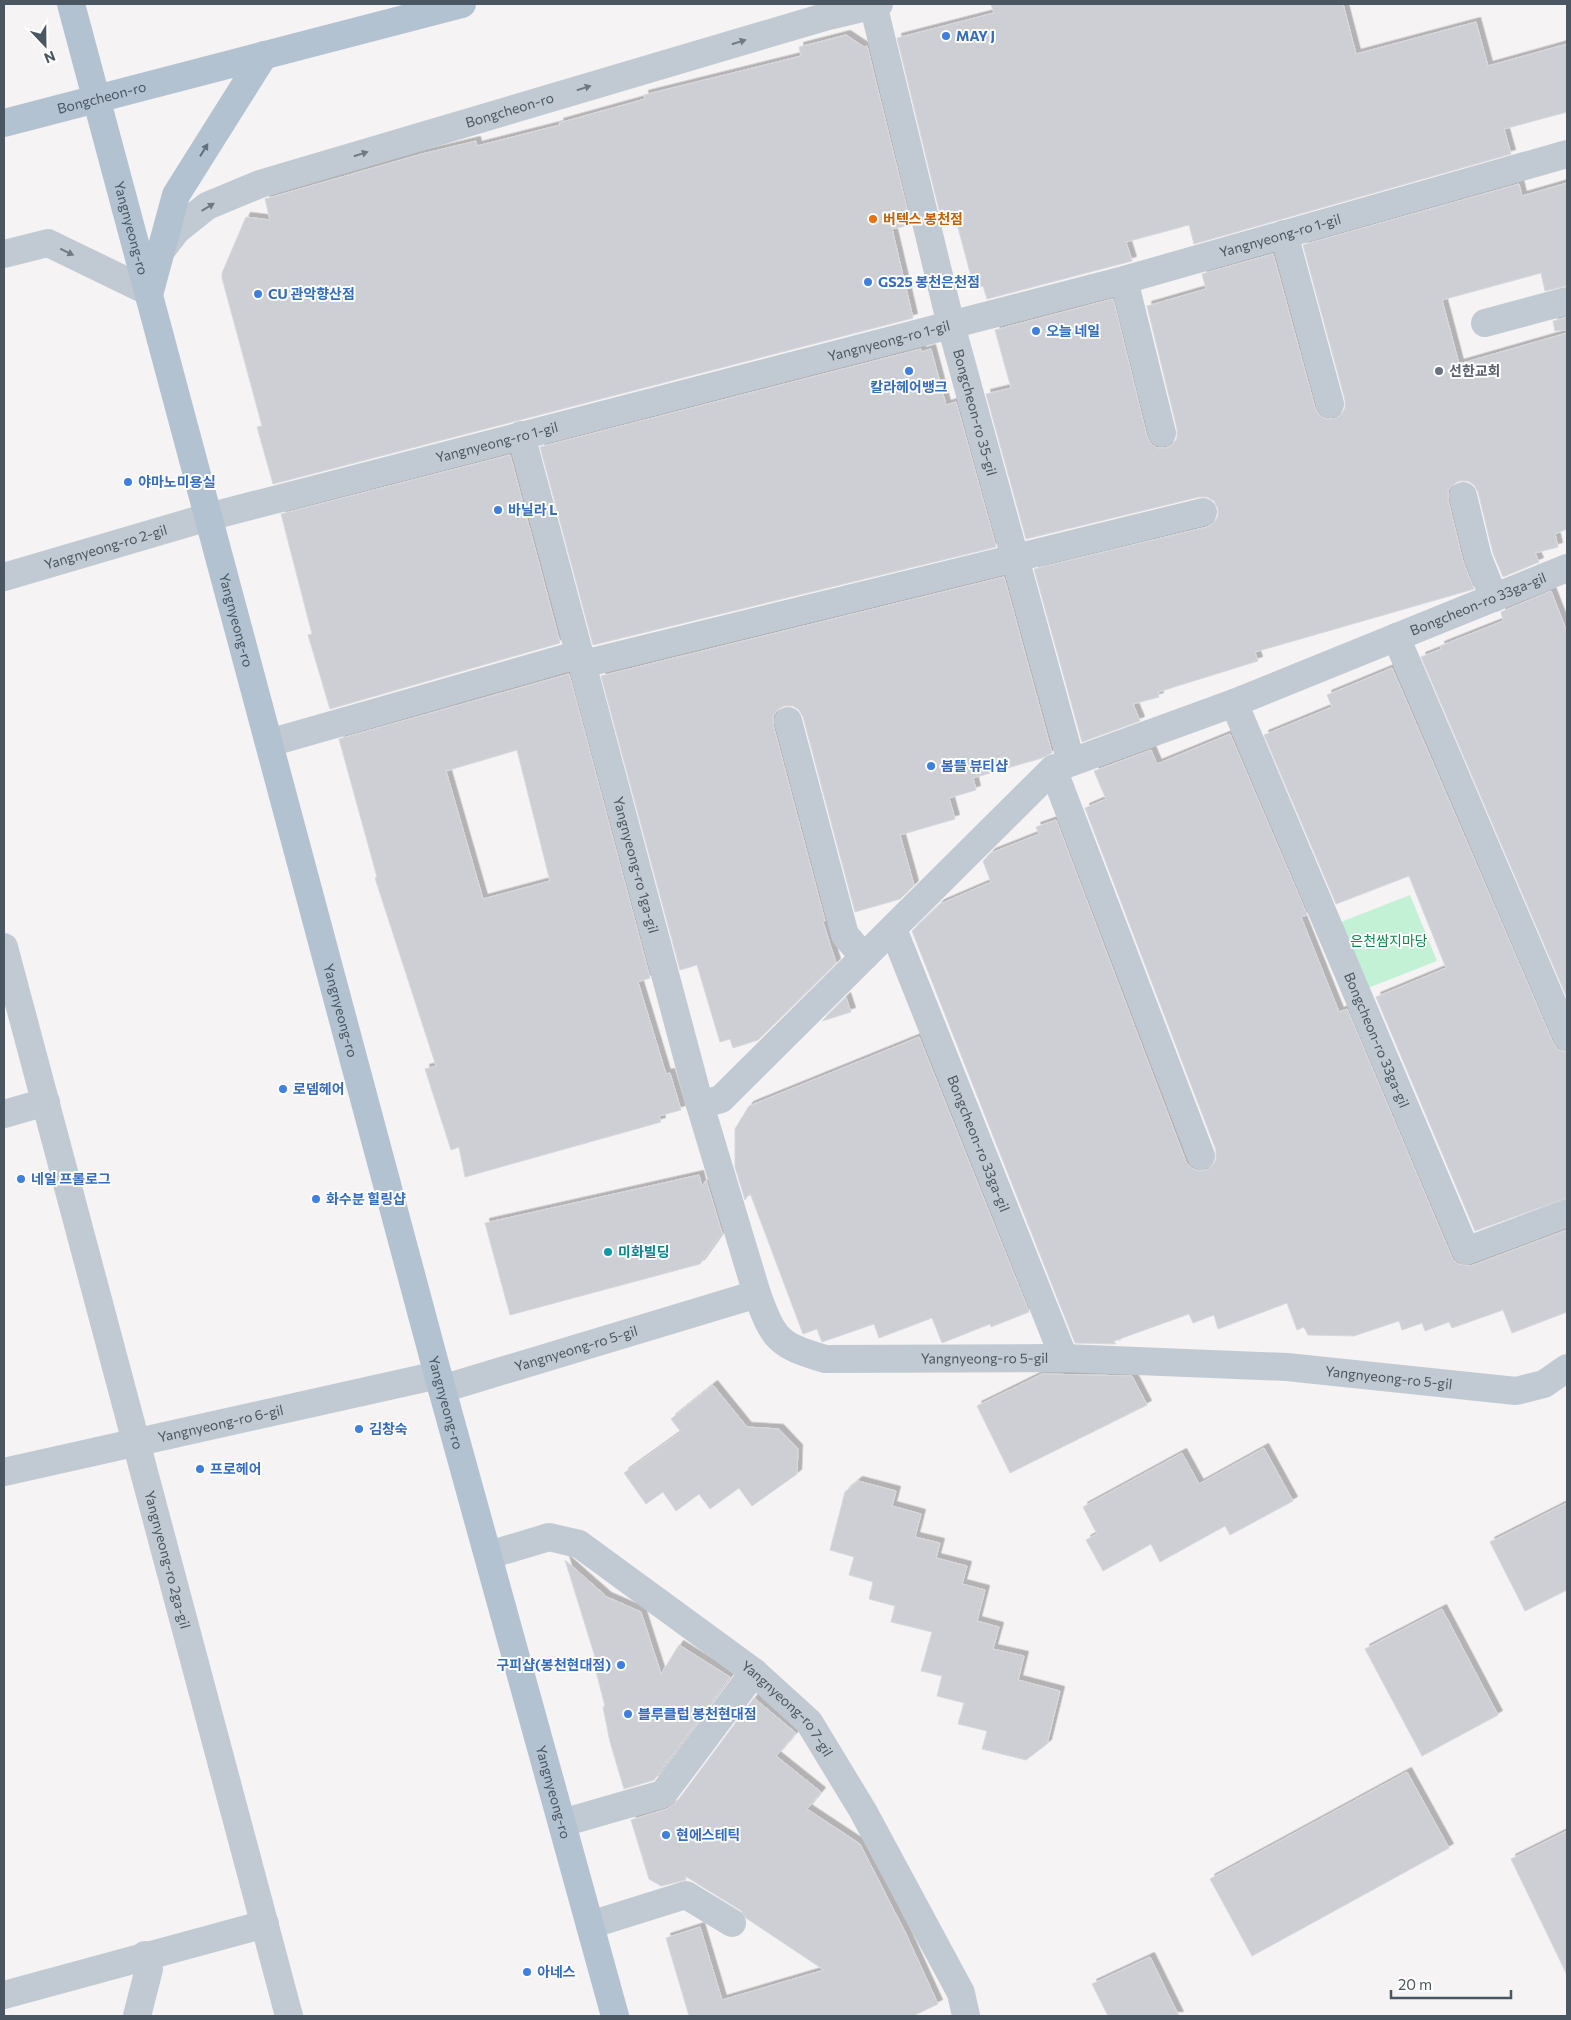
<svg xmlns="http://www.w3.org/2000/svg" width="1571" height="2020" font-family="Commissioner,'Noto Sans KR',sans-serif">
<defs>
<filter id="shadow"><feDropShadow dx="4.5" dy="-4.5" stdDeviation="0" flood-color="#0004"/></filter>
</defs>
<rect width="100%" height="100%" fill="#f5f3f3"/>
<path fill="#c3f1d5" d="M 1410,895 L 1437,961 L 1368,988 L 1341,922 Z"/>
<g fill="#cdcfd5" stroke="#d7d9de" fill-rule="evenodd" filter="url(#shadow)">
<path d="M 991,4 L 1343,4 L 1356,54 L 1476,22 L 1488,66 L 1567,44 L 1567,112 L 1504,129 L 1511,154 L 1194,244 L 1189,225 L 1126,242 L 1132,261 L 987,299 L 983,286 L 974,288 L 955,216 L 941,218 L 897,38 L 994,13 Z"/>
<path d="M 846,35 L 864,47 L 867,46 L 911,225 L 892,229 L 913,318 L 273,484 L 257,427 L 262,426 L 222,278 L 222,273 L 246,217 L 270,220 L 265,199 L 422,154 L 476,141 L 477,146 L 560,125 L 559,123 L 645,99 L 644,95 L 801,56 L 799,47 Z"/>
<path d="M 1567,183 L 1567,286 L 1545,291 L 1541,273 L 1442,300 L 1459,364 L 1567,333 L 1567,529 L 1555,534 L 1558,547 L 1535,553 L 1539,562 L 1503,577 L 1493,553 L 1478,492 L 1474,485 L 1468,481 L 1459,481 L 1452,485 L 1448,491 L 1448,500 L 1463,562 L 1474,589 L 1255,652 L 1258,661 L 1158,692 L 1159,697 L 1133,704 L 1140,721 L 1082,742 L 1034,569 L 1207,527 L 1214,523 L 1218,516 L 1218,509 L 1214,501 L 1207,497 L 1199,497 L 1026,539 L 986,394 L 1011,388 L 995,330 L 1113,299 L 1147,437 L 1150,443 L 1157,448 L 1166,448 L 1172,445 L 1177,438 L 1177,429 L 1147,306 L 1206,289 L 1202,274 L 1273,254 L 1315,408 L 1319,415 L 1326,419 L 1334,419 L 1341,415 L 1345,408 L 1345,400 L 1303,245 L 1519,184 L 1522,196 Z"/>
<path d="M 1567,317 L 1567,330 L 1555,331 L 1553,321 Z"/>
<path d="M 921,349 L 921,352 L 931,349 L 946,405 L 956,402 L 996,547 L 593,645 L 540,447 Z"/>
<path d="M 510,455 L 560,643 L 330,709 L 308,635 L 312,634 L 281,514 Z"/>
<path d="M 1004,577 L 1052,753 L 1042,758 L 973,778 L 976,790 L 949,798 L 955,819 L 900,835 L 914,885 L 900,899 L 855,912 L 803,717 L 799,710 L 793,706 L 784,706 L 777,710 L 773,716 L 773,725 L 825,921 L 823,922 L 836,963 L 758,1040 L 733,1048 L 730,1039 L 720,1042 L 697,965 L 680,970 L 601,676 Z"/>
<path d="M 1551,591 L 1567,632 L 1567,998 L 1421,657 L 1441,649 L 1440,646 L 1503,621 L 1501,612 Z"/>
<path d="M 1392,668 L 1553,1043 L 1558,1050 L 1567,1052 L 1567,1198 L 1475,1231 L 1376,997 L 1446,968 L 1409,876 L 1336,904 L 1264,735 L 1332,707 L 1327,695 Z"/>
<path d="M 569,674 L 650,978 L 638,982 L 666,1074 L 670,1073 L 681,1110 L 659,1116 L 661,1122 L 465,1177 L 459,1147 L 451,1150 L 425,1069 L 436,1066 L 375,878 L 377,877 L 339,739 ZM 517,750 L 550,881 L 483,899 L 446,771 Z"/>
<path d="M 1230,734 L 1307,915 L 1301,917 L 1339,1012 L 1347,1009 L 1452,1258 L 1457,1264 L 1471,1266 L 1567,1230 L 1567,1312 L 1512,1333 L 1503,1310 L 1452,1328 L 1449,1322 L 1425,1331 L 1422,1323 L 1402,1330 L 1399,1321 L 1354,1336 L 1308,1335 L 1304,1327 L 1297,1330 L 1287,1303 L 1218,1329 L 1214,1315 L 1193,1323 L 1189,1314 L 1114,1341 L 1116,1344 L 1075,1343 L 912,931 L 940,904 L 991,882 L 983,861 L 991,853 L 1039,834 L 1036,827 L 1056,820 L 1186,1162 L 1191,1168 L 1198,1171 L 1207,1170 L 1213,1165 L 1216,1159 L 1216,1150 L 1085,808 L 1106,799 L 1094,771 L 1151,750 L 1157,764 Z"/>
<path d="M 846,997 L 851,1012 L 822,1021 Z"/>
<path d="M 919,1037 L 1029,1312 L 991,1327 L 990,1324 L 942,1343 L 932,1318 L 879,1338 L 874,1324 L 822,1342 L 817,1329 L 803,1334 L 750,1193 L 745,1200 L 735,1167 L 735,1129 L 749,1106 Z"/>
<path d="M 699,1175 L 702,1187 L 706,1180 L 722,1233 L 700,1264 L 510,1315 L 485,1223 Z"/>
<path d="M 1042,1374 L 1132,1376 L 1147,1405 L 1010,1473 L 977,1406 Z"/>
<path d="M 713,1385 L 747,1427 L 779,1429 L 798,1449 L 797,1474 L 752,1506 L 739,1488 L 710,1509 L 699,1494 L 676,1511 L 663,1492 L 646,1504 L 624,1473 L 681,1432 L 671,1419 Z"/>
<path d="M 1264,1448 L 1293,1501 L 1230,1535 L 1225,1526 L 1160,1562 L 1151,1544 L 1103,1571 L 1086,1540 L 1097,1534 L 1083,1507 L 1182,1453 L 1199,1484 Z"/>
<path d="M 858,1481 L 896,1491 L 892,1506 L 921,1514 L 915,1537 L 940,1543 L 936,1558 L 967,1566 L 962,1584 L 985,1590 L 977,1621 L 999,1627 L 993,1649 L 1024,1656 L 1018,1680 L 1060,1691 L 1047,1744 L 1026,1760 L 982,1749 L 987,1731 L 958,1724 L 964,1703 L 937,1696 L 942,1676 L 921,1671 L 932,1632 L 891,1622 L 895,1606 L 869,1599 L 873,1582 L 849,1575 L 854,1557 L 830,1550 L 845,1492 Z"/>
<path d="M 1567,1503 L 1567,1590 L 1525,1611 L 1490,1542 Z"/>
<path d="M 565,1560 L 607,1597 L 641,1612 L 661,1674 L 679,1645 L 730,1677 L 654,1780 L 624,1789 L 610,1742 L 603,1707 L 605,1706 L 593,1660 L 596,1660 Z"/>
<path d="M 1442,1609 L 1498,1715 L 1422,1756 L 1365,1649 Z"/>
<path d="M 754,1698 L 796,1733 L 776,1756 L 821,1792 L 807,1809 L 860,1844 L 906,1934 L 938,2004 L 913,2016 L 689,2016 L 666,1938 L 700,1927 L 722,2000 L 824,1970 L 746,1918 L 740,1910 L 685,1876 L 686,1880 L 661,1886 L 649,1879 L 631,1820 L 667,1809 L 676,1803 Z"/>
<path d="M 1407,1772 L 1449,1848 L 1252,1956 L 1210,1879 Z"/>
<path d="M 1567,1831 L 1567,1975 L 1511,1859 Z"/>
<path d="M 1150,1957 L 1179,2016 L 1108,2016 L 1092,1984 Z"/>
</g>
<g fill="none" stroke-linecap="round" stroke-linejoin="round">
<g stroke="#c1cad2" stroke-width="28">
<path id="s1" d="M 873,4 L 951,325 L 1071,762"/>
<path d="M 1284,234 L 1330,404"/>
<path id="s2" d="M 160,252 L 177,230 L 207,206 L 260,184 L 828,16 L 879,4"/>
<path d="M 4,254 L 48,243 L 149,292"/>
<path d="M 1124,280 L 1162,433"/>
<path d="M 1485,323 L 1567,301"/>
<path id="s3" d="M 521,435 L 700,1105 L 757,1294"/>
<path d="M 1463,496 L 1478,558 L 1494,598"/>
<path id="s4" d="M 4,577 L 208,517 L 1124,280 L 1567,154"/>
<path d="M 1396,637 L 1567,1037"/>
<path d="M 583,664 L 1203,512"/>
<path id="s5" d="M 1234,703 L 1466,1251 L 1567,1213"/>
<path d="M 788,721 L 845,935 L 864,957"/>
<path d="M 269,743 L 580,654"/>
<path d="M 1053,769 L 1201,1156"/>
<path id="s6" d="M 893,929 L 1064,1358"/>
<path id="s7" d="M 4,947 L 289,2016"/>
<path id="s8" d="M 700,1105 L 721,1099 L 1053,769 L 1234,703 L 1567,568"/>
<path d="M 4,1114 L 46,1102"/>
<path id="s9" d="M 442,1389 L 757,1294 C 774,1340 778,1345 825,1359 L 1064,1358 L 1287,1367 L 1516,1391 L 1544,1384 L 1567,1368"/>
<path id="s10" d="M 4,1472 L 438,1375"/>
<path id="s11" d="M 489,1555 L 549,1537 L 579,1544 L 754,1672 L 809,1722 L 863,1811 L 961,1993 L 966,2016"/>
<path d="M 562,1823 L 663,1794 L 754,1672"/>
<path d="M 590,1925 L 686,1895 L 732,1923"/>
<path d="M 4,1995 L 265,1924"/>
<path d="M 137,2016 L 149,1969 L 145,1955"/>
</g>
<g stroke="#b3c2d1" stroke-width="28">
<path id="s12" d="M 71,4 L 438,1375 L 615,2016"/>
<path id="s13" d="M 4,123 L 462,4"/>
<path d="M 150,291 L 176,195 L 264,55"/>
</g>
</g>
<defs><path id="oneway-solid" d="M-6-.8H1V-3.2L6.5 0L1 3.2V.8H-6Z" transform="scale(1.25)"/></defs>
<g fill="#6e7983">
<use href="#oneway-solid" transform="translate(739 42) rotate(-17)"/>
<use href="#oneway-solid" transform="translate(584 88) rotate(-17)"/>
<use href="#oneway-solid" transform="translate(361 154) rotate(-17)"/>
<use href="#oneway-solid" transform="translate(208 207) rotate(-31)"/>
<use href="#oneway-solid" transform="translate(67 252) rotate(26)"/>
</g>
<use fill="#64717d" href="#oneway-solid" transform="translate(204 150) rotate(-58)"/>
<g fill="#3f7fe0" stroke="#fff" stroke-width="2">
<circle cx="946" cy="36" r="5"/>
<circle cx="868" cy="282" r="5"/>
<circle cx="258" cy="294" r="5"/>
<circle cx="1036" cy="331" r="5"/>
<circle cx="909" cy="371" r="5"/>
<circle cx="128" cy="482" r="5"/>
<circle cx="498" cy="510" r="5"/>
<circle cx="931" cy="766" r="5"/>
<circle cx="283" cy="1089" r="5"/>
<circle cx="21" cy="1179" r="5"/>
<circle cx="316" cy="1199" r="5"/>
<circle cx="359" cy="1429" r="5"/>
<circle cx="200" cy="1469" r="5"/>
<circle cx="621" cy="1665" r="5"/>
<circle cx="628" cy="1714" r="5"/>
<circle cx="666" cy="1835" r="5"/>
<circle cx="527" cy="1972" r="5"/>
</g>
<circle fill="#e8710a" stroke="#fff" stroke-width="2" cx="873" cy="219" r="5"/>
<circle fill="#6b7280" stroke="#fff" stroke-width="2" cx="1439" cy="371" r="5"/>
<circle fill="#0f9aa8" stroke="#fff" stroke-width="2" cx="608" cy="1252" r="5"/>
<g text-anchor="middle" stroke-width="4" stroke-linejoin="round" paint-order="stroke">
<g font-size="14" font-weight="bold" fill="#366cbe" stroke="#fff" text-anchor="start">
<text x="956" y="41">MAY J</text>
<text x="878" y="287">GS25 봉천은천점</text>
<text x="268" y="299">CU 관악향산점</text>
<text x="1046" y="336">오늘 네일</text>
<text x="909" y="392" text-anchor="middle">칼라헤어뱅크</text>
<text x="138" y="487">야마노미용실</text>
<text x="508" y="515">바닐라 L</text>
<text x="941" y="771">봄뜰 뷰티샵</text>
<text x="293" y="1094">로뎀헤어</text>
<text x="31" y="1184">네일 프롤로그</text>
<text x="326" y="1204">화수분 힐링샵</text>
<text x="369" y="1434">김창숙</text>
<text x="210" y="1474">프로헤어</text>
<text x="611" y="1670" text-anchor="end">구피샵(봉천현대점)</text>
<text x="638" y="1719">블루클럽 봉천현대점</text>
<text x="676" y="1840">현에스테틱</text>
<text x="537" y="1977">아네스</text>
</g>
<g font-size="14" fill="#4a5661" stroke="#fff">
<text dy="5" stroke="none"><textPath href="#s13" startOffset="101">Bongcheon-ro</textPath></text>
<text dy="5" stroke="none"><textPath href="#s2" startOffset="384">Bongcheon-ro</textPath></text>
<text dy="5" stroke="none"><textPath href="#s12" startOffset="232">Yangnyeong-ro</textPath></text>
<text dy="5" stroke="none"><textPath href="#s4" startOffset="1321">Yangnyeong-ro 1-gil</textPath></text>
<text dy="5" stroke="none"><textPath href="#s4" startOffset="916">Yangnyeong-ro 1-gil</textPath></text>
<text dy="5" stroke="none"><textPath href="#s1" startOffset="421">Bongcheon-ro 35-gil</textPath></text>
<text dy="5" stroke="none"><textPath href="#s4" startOffset="511">Yangnyeong-ro 1-gil</textPath></text>
<text dy="5" stroke="none"><textPath href="#s4" startOffset="106">Yangnyeong-ro 2-gil</textPath></text>
<text dy="5" stroke="none"><textPath href="#s8" startOffset="946">Bongcheon-ro 33ga-gil</textPath></text>
<text dy="5" stroke="none"><textPath href="#s12" startOffset="638">Yangnyeong-ro</textPath></text>
<text dy="5" stroke="none"><textPath href="#s3" startOffset="445">Yangnyeong-ro 1ga-gil</textPath></text>
<text dy="5" stroke="none"><textPath href="#s12" startOffset="1042">Yangnyeong-ro</textPath></text>
<text dy="5" stroke="none"><textPath href="#s5" startOffset="366">Bongcheon-ro 33ga-gil</textPath></text>
<text dy="5" stroke="none"><textPath href="#s6" startOffset="231">Bongcheon-ro 33ga-gil</textPath></text>
<text dy="5" stroke="none"><textPath href="#s9" startOffset="140">Yangnyeong-ro 5-gil</textPath></text>
<text dy="5" stroke="none"><textPath href="#s9" startOffset="589">Yangnyeong-ro 5-gil</textPath></text>
<text dy="5" stroke="none"><textPath href="#s9" startOffset="994">Yangnyeong-ro 5-gil</textPath></text>
<text dy="5" stroke="none"><textPath href="#s12" startOffset="1448">Yangnyeong-ro</textPath></text>
<text dy="5" stroke="none"><textPath href="#s10" startOffset="222">Yangnyeong-ro 6-gil</textPath></text>
<text dy="5" stroke="none"><textPath href="#s7" startOffset="634">Yangnyeong-ro 2ga-gil</textPath></text>
<text dy="5" stroke="none"><textPath href="#s11" startOffset="360">Yangnyeong-ro 7-gil</textPath></text>
<text dy="5" stroke="none"><textPath href="#s12" startOffset="1852">Yangnyeong-ro</textPath></text>
</g>
<g font-size="14" font-weight="bold" fill="#c56008" stroke="#fff" text-anchor="start">
<text x="883" y="224">버텍스 봉천점</text>
</g>
<g font-size="14" font-weight="bold" fill="#5b616d" stroke="#fff" text-anchor="start">
<text x="1449" y="376">선한교회</text>
</g>
<g font-size="14" fill="#17864f" stroke="#fff">
<text x="1389" y="946">은천쌈지마당</text>
</g>
<g font-size="14" font-weight="bold" fill="#0d838f" stroke="#fff" text-anchor="start">
<text x="618" y="1257">미화빌딩</text>
</g>
</g>
<rect width="1571" height="2020" fill="none" stroke="#4a5661" stroke-width="10"/>
<g transform="translate(45 45) rotate(158)" stroke="#ffffff" stroke-width="4" paint-order="stroke">
<path d="M0-4L9 19L0 12L-9 19Z" fill="#4a5661"/>
<text y="-8" font-size="14" font-weight="bold" text-anchor="middle" fill="#4a5661">N</text>
</g>
<path d="M1391 1990v8h120v-8" fill="none" stroke="#4a5661" stroke-width="2.5"/>
<text x="1398" y="1990" font-size="15" fill="#4a5661" stroke="#ffffff" stroke-width="4" paint-order="stroke">20 m</text>
</svg>
